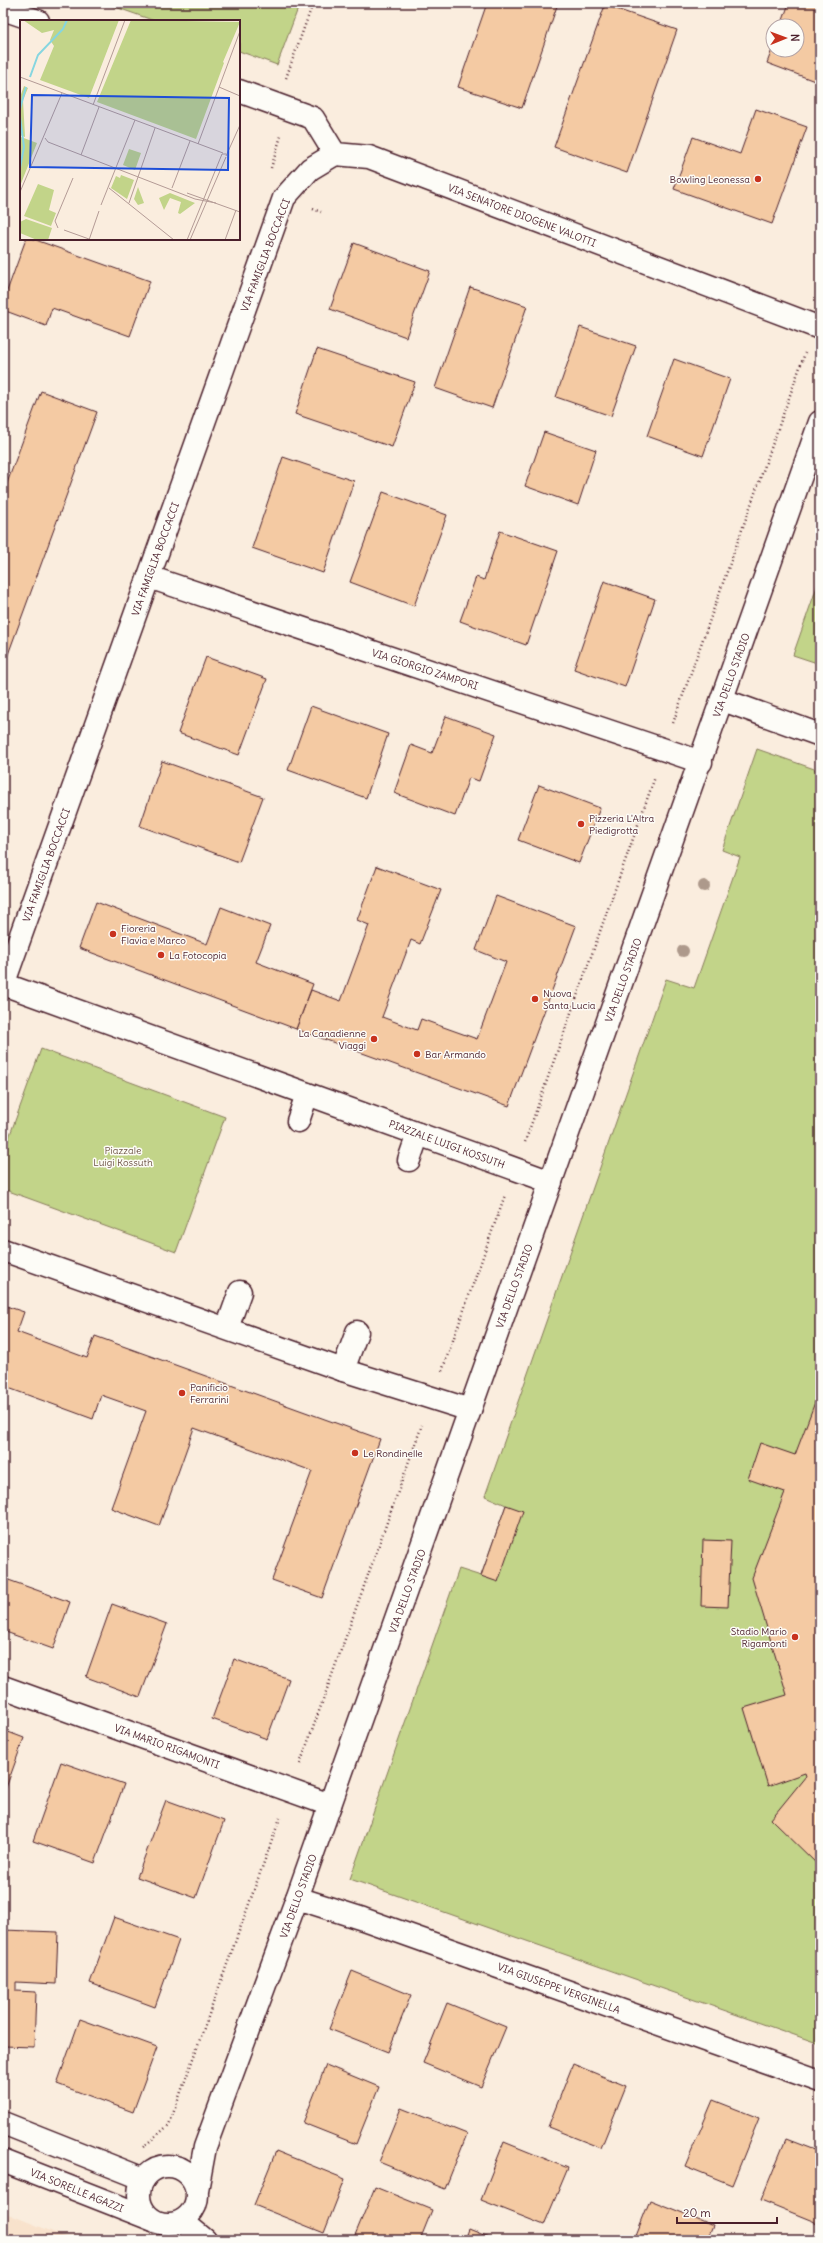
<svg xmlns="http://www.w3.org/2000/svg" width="823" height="2243" font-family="Delius,sans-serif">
<rect width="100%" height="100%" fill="#faedde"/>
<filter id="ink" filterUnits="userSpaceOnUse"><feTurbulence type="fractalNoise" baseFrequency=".025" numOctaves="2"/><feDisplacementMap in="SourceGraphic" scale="8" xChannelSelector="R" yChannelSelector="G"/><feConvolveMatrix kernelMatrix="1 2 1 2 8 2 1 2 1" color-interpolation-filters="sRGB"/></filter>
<g filter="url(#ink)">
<path fill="#f8e2cc" d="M 3,2212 L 73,2240 L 3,2240 Z"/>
<g fill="#c2d489" stroke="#867a5a">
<path d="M 104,3 L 300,3 L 277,65 L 239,51 L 239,21 L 155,21 Z"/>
<path d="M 820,578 L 820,664 L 793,655 Z"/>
<path d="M 757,749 L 820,771 L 820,2044 L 350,1879 L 459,1569 L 481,1576 L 506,1505 L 485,1496 L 666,979 L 694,988 L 740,857 L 722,850 Z"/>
<path d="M 41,1049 L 225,1117 L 176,1252 L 3,1189 L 3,1154 Z"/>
</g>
<g fill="#f4caa3" stroke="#4a1f2b">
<path d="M 487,3 L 558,3 L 522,108 L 458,87 Z"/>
<path d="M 789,3 L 820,3 L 820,83 L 767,63 L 773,47 L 773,50 L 797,50 L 797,26 L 781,26 Z"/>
<path d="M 605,5 L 677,30 L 627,173 L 554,147 Z"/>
<path d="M 756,109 L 807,127 L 772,224 L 674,189 L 693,137 L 740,154 Z"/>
<path d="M 26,239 L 33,239 L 150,281 L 130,336 L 52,308 L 46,326 L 3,310 L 3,302 Z"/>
<path d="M 354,243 L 430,271 L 406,337 L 330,309 Z"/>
<path d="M 470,287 L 527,306 L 492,408 L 435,388 Z"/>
<path d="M 580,327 L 636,346 L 611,416 L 556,397 Z"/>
<path d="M 317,349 L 415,382 L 392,447 L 295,414 Z"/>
<path d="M 674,359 L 730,379 L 703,456 L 647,436 Z"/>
<path d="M 41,391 L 97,412 L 3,668 L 3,494 Z"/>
<path d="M 544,432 L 596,450 L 578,505 L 525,486 Z"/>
<path d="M 283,457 L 354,481 L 323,573 L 252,548 Z"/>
<path d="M 383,492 L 447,515 L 414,606 L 350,582 Z"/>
<path d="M 500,531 L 558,551 L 526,645 L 460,621 L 476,577 L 484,580 Z"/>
<path d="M 604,581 L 655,599 L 625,687 L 574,669 Z"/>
<path d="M 206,657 L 267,679 L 239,755 L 178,733 Z"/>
<path d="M 311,706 L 388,734 L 366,798 L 288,770 Z"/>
<path d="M 446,716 L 496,734 L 479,781 L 469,778 L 455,816 L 394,793 L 411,745 L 432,753 Z"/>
<path d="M 162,761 L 263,797 L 239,862 L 140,826 Z"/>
<path d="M 539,785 L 600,808 L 579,863 L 518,840 Z"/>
<path d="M 377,866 L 441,890 L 420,944 L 411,940 L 382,1017 L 417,1030 L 421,1019 L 477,1039 L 506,962 L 476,950 L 496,896 L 576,926 L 509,1106 L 296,1029 L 311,990 L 341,1001 L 369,925 L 357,920 Z"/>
<path d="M 96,902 L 207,944 L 221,907 L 270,926 L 256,962 L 313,984 L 296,1029 L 79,948 Z"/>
<path d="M 3,1305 L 24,1312 L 17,1332 L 87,1358 L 95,1336 L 380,1439 L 322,1598 L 272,1580 L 312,1471 L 194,1428 L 159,1526 L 111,1508 L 146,1411 L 101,1395 L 93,1419 L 3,1386 Z"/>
<path d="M 820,1389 L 820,1867 L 771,1819 L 806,1776 L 805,1773 L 768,1786 L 744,1708 L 787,1695 L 752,1578 L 785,1492 L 748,1479 L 760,1443 L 795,1455 Z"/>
<path d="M 506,1505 L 523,1511 L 498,1582 L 481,1576 Z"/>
<path d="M 703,1540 L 731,1541 L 728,1607 L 701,1606 Z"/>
<path d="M 3,1578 L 70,1602 L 53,1649 L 3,1631 Z"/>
<path d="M 112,1604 L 167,1624 L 140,1697 L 86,1677 Z"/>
<path d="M 234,1659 L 289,1679 L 267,1739 L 212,1719 Z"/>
<path d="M 3,1730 L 24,1738 L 3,1796 Z"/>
<path d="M 61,1762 L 124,1784 L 95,1863 L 33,1841 Z"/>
<path d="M 166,1800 L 224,1821 L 196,1898 L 137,1877 Z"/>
<path d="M 114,1917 L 179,1940 L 155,2007 L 90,1983 Z"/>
<path d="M 3,1930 L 58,1932 L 56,1984 L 16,1982 L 16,1991 L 36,1992 L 34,2047 L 3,2046 Z"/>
<path d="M 352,1971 L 411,1995 L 388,2052 L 329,2029 Z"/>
<path d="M 447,2003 L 506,2027 L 481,2087 L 423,2063 Z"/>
<path d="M 80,2019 L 157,2047 L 133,2112 L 57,2084 Z"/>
<path d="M 573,2064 L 626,2086 L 601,2148 L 548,2127 Z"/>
<path d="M 326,2065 L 379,2087 L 356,2144 L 303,2123 Z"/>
<path d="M 713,2100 L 759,2118 L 732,2185 L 685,2166 Z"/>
<path d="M 401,2108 L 467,2134 L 445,2189 L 379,2162 Z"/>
<path d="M 786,2139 L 820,2152 L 820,2224 L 761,2200 Z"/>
<path d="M 504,2142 L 568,2168 L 544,2225 L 481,2200 Z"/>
<path d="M 276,2151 L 345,2179 L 324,2233 L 254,2205 Z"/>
<path d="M 375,2187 L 432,2210 L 420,2240 L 353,2240 Z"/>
<path d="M 650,2200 L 713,2225 L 707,2240 L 634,2240 Z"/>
<path d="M 469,2229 L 496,2240 L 465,2240 Z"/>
</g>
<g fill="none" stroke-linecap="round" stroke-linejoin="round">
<g stroke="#4a1f2b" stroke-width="25">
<g id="minor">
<path d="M 3,9 L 38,21"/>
<path d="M 239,91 L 313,118 L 335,154 L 369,157 L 820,328"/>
<path d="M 149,577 L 701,762"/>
<path d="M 723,700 L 820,735"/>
<path d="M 3,984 L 551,1182"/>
<path d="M 3,985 L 284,198 L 310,169 L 335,154"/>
<path d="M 298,1121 L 307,1094"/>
<path d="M 409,1160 L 418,1134"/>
<path d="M 3,1250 L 343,1370 L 470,1410"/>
<path d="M 227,1328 L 240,1292"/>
<path d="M 343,1370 L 357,1332"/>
<path d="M 3,1687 L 330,1805"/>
<path d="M 297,1898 L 363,1919 L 820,2081"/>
<path d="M 3,2123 L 144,2179"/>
<path d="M 3,2161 L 151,2219"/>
<circle cx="168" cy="2195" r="29"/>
<path d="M 197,2190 L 205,2147 L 297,1898 L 820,422"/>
<path d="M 182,2221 L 205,2240"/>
</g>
</g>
<g stroke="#4a1f2b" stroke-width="2.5" stroke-dasharray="1 3" stroke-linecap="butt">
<path d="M 286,78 L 313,3"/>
<path d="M 271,168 L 281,136"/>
<path d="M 313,209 L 321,212"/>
<path d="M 673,723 L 805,353"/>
<path d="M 525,1142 L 655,777"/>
<path d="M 442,1371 L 505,1195"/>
<path d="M 300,1764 L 422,1425"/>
<path d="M 143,2147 L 169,2125 L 280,1818"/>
</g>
<use href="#minor" stroke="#fdfcf7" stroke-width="22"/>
</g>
<g fill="#ad998b">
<circle cx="704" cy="886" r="6"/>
<circle cx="683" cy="951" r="6"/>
</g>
</g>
<g fill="#c8321e" stroke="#fdfcf7" stroke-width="1.5">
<circle cx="758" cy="179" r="4"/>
<circle cx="581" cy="824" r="4"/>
<circle cx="113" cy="934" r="4"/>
<circle cx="161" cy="955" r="4"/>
<circle cx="535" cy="999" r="4"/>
<circle cx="374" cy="1039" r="4"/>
<circle cx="417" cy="1054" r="4"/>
<circle cx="182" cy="1393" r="4"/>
<circle cx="355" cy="1453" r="4"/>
<circle cx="795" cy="1637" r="4"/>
</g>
<g text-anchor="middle" stroke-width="3" stroke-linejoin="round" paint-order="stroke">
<g font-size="10" fill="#4a1f2b" stroke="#fdfcf7" text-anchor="start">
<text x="750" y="183" text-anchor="end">Bowling Leonessa</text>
<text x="589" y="822">Pizzeria L'Altra<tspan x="589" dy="12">Piedigrotta</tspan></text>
<text x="121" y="932">Fioreria<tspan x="121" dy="12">Flavia e Marco</tspan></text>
<text x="169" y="959">La Fotocopia</text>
<text x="543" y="997">Nuova<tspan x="543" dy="12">Santa Lucia</tspan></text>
<text x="366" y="1037" text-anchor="end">La Canadienne<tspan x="366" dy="12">Viaggi</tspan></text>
<text x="425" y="1058">Bar Armando</text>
<text x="190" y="1391">Panificio<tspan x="190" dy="12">Ferrarini</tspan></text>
<text x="363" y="1457">Le Rondinelle</text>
<text x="787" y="1635" text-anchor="end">Stadio Mario<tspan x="787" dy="12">Rigamonti</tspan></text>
</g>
<g font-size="10" fill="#4a1f2b" stroke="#fdfcf7">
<text transform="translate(522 215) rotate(21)" y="4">VIA SENATORE DIOGENE VALOTTI</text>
<text transform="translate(265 255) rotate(-69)" y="4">VIA FAMIGLIA BOCCACCI</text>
<text transform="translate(155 559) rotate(-70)" y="4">VIA FAMIGLIA BOCCACCI</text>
<text transform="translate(425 669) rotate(18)" y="4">VIA GIORGIO ZAMPORI</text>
<text transform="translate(731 675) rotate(-70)" y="4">VIA DELLO STADIO</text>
<text transform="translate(46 865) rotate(-70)" y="4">VIA FAMIGLIA BOCCACCI</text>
<text transform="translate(623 980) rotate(-70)" y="4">VIA DELLO STADIO</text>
<text transform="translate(447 1144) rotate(20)" y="4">PIAZZALE LUIGI KOSSUTH</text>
<text transform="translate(514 1286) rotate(-70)" y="4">VIA DELLO STADIO</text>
<text transform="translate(407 1591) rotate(-70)" y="4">VIA DELLO STADIO</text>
<text transform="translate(167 1746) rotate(20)" y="4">VIA MARIO RIGAMONTI</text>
<text transform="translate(298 1896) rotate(-70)" y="4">VIA DELLO STADIO</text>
<text transform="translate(559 1988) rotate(20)" y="4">VIA GIUSEPPE VERGINELLA</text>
<text transform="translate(77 2190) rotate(22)" y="4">VIA SORELLE AGAZZI</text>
</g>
<g font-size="10" fill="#6e5547" stroke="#fdfcf7">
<text x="123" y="1154">Piazzale<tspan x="123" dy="12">Luigi Kossuth</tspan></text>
</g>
</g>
<g transform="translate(20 20)">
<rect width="220" height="220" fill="#faedde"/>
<path d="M 3,0 L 99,0 L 69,78 L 20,60 L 34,26 L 30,20 L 34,10 L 22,13 ZM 111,0 L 220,2 L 203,42 L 204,43 L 176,119 L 77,82 ZM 4,66 L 8,68 L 3,80 L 5,117 L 0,115 L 0,77 ZM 1,117 L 17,123 L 0,166 L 0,135 ZM 109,129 L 121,133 L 115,150 L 103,145 ZM 101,155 L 114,160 L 107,179 L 91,168 L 96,156 L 100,158 ZM 18,164 L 34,170 L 29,190 L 36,193 L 31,206 L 4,196 ZM 118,167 L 124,183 L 118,185 L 114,179 ZM 150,173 L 175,183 L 160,194 L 158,193 L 161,182 L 150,178 L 144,190 L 139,178 ZM 6,199 L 32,208 L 28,220 L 17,220 L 0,213 L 0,202 Z" fill="#c2d489"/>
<path fill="none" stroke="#86d6e0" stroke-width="2" d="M 10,57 L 18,35 L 43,9 L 47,0M 0,89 L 6,67M 0,97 L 4,127 L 0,148"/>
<path fill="none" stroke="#b49b96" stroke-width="1" d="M 0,57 L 203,133M 199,67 L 220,76M 73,85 L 105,0M 25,118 L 28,122 L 175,179 L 196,183M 178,124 L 220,11M 61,135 L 79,87M 206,136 L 220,105M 89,168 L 154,220M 152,168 L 170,121M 0,172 L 42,73M 167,173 L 220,192M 109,183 L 135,108M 81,185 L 115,100M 38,208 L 35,201 L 53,158M 44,210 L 69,219M 69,220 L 79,191M 167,220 L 202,134 L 206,134M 170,220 L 206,137M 205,220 L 216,190"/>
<path fill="#1d4ed8" fill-opacity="0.15" stroke="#1d4ed8" stroke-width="2" d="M 12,75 L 209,78 L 208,150 L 10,147 Z"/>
<rect width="220" height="220" fill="none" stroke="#4a1f2b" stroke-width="2"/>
</g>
<rect width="823" height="2243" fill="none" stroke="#fdfcf7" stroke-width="16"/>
<rect x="8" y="8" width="807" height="2227" fill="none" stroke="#4a1f2b" stroke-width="1.5" filter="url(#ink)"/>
<g transform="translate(785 38) rotate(89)"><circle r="19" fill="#fdfcf7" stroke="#b5a4a5"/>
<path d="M0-3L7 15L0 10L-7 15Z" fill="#c8321e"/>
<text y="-6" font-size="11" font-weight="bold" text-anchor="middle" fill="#4a1f2b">N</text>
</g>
<path d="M677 2217v6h100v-6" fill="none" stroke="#4a1f2b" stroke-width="2"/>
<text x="683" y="2217" font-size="12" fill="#4a1f2b" stroke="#fdfcf7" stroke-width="3" paint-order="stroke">20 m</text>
</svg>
